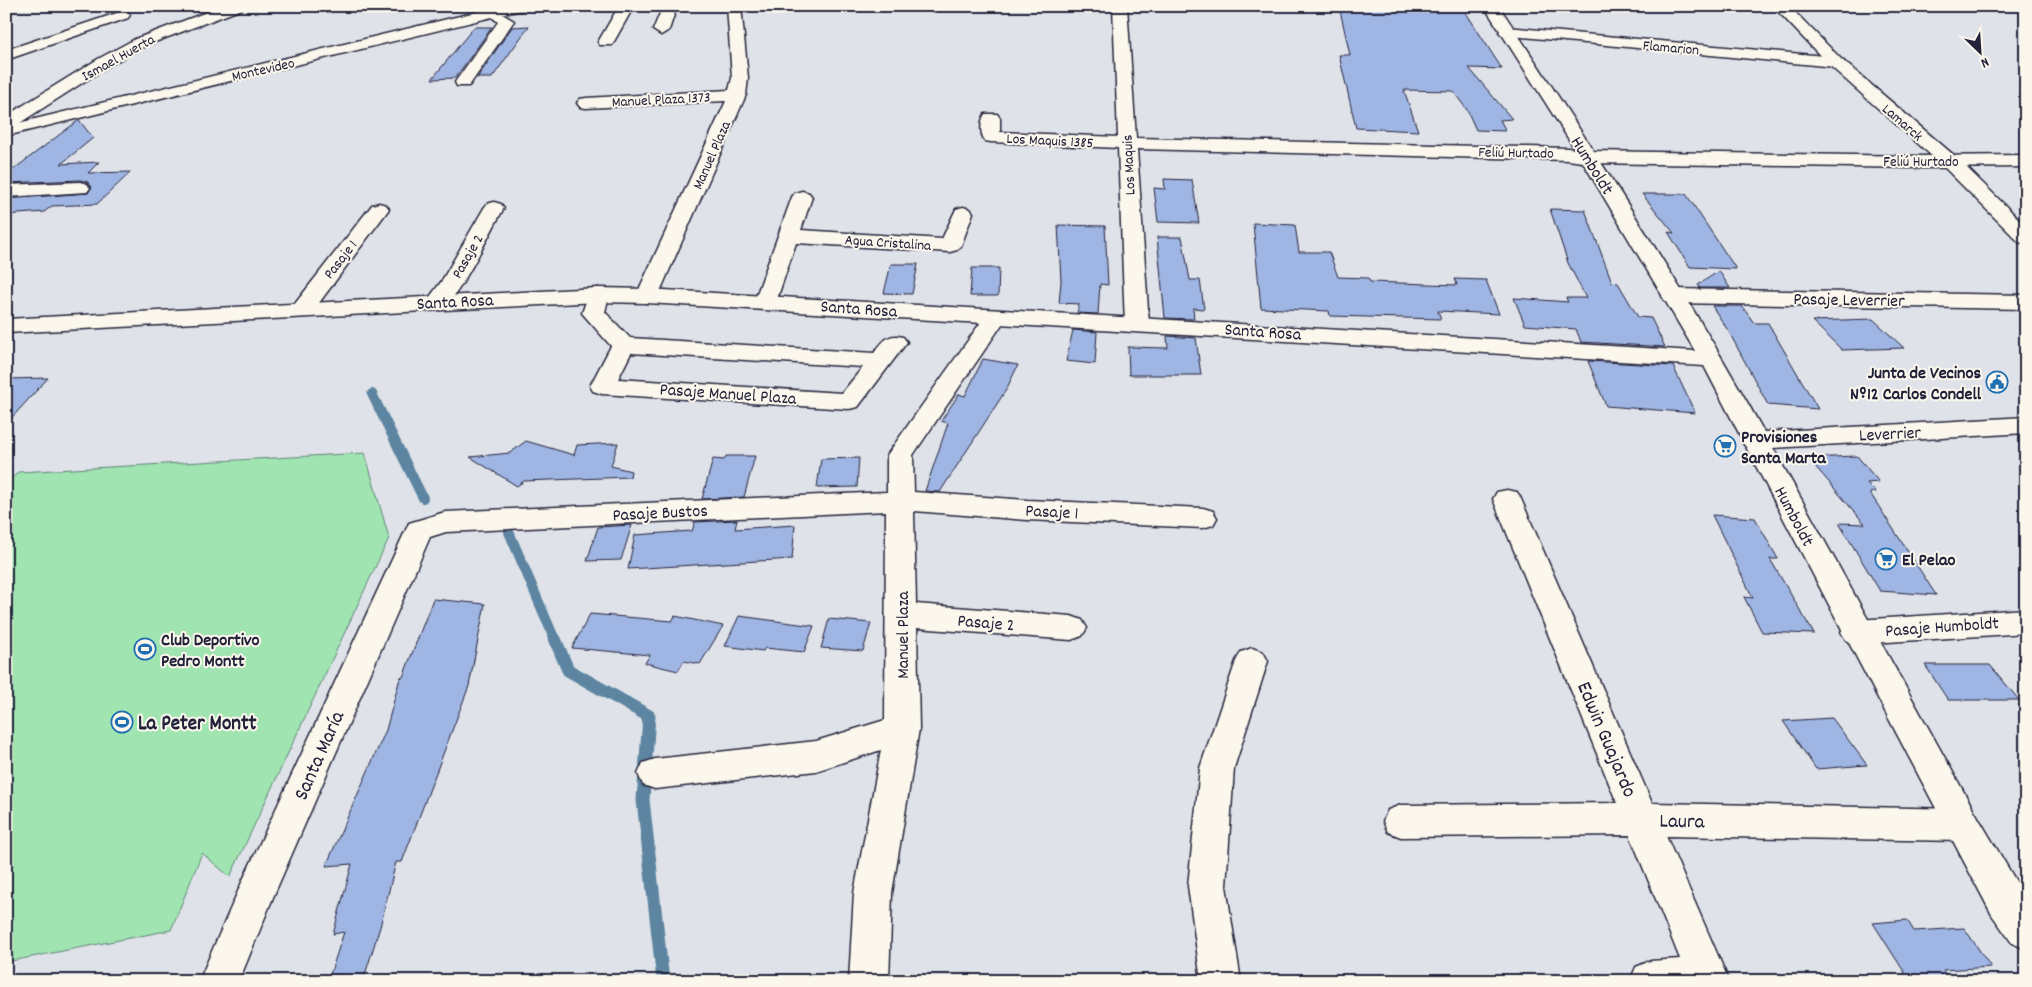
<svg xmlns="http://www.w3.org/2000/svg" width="2032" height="987" font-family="Dekko,sans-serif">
<rect width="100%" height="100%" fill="#dfe3e9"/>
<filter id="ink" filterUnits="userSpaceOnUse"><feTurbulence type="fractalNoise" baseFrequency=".02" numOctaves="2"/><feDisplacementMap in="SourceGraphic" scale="10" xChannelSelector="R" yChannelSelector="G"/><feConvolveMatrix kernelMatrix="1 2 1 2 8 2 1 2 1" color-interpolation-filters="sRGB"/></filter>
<g filter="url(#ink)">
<path fill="#9fe4b1" stroke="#608376" d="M 365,453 L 389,538 L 230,877 L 202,853 L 171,930 L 6,962 L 6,485 L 18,472 Z"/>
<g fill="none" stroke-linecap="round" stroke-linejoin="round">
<g stroke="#5d85a1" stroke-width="10">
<path d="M 372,394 L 423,498"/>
<path d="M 509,532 L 555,640"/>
</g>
<path stroke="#5d85a1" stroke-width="13" d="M 555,639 L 568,670 L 649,716 L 643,800 L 663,981"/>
</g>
<g fill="#9fb5e3" stroke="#22223b">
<path d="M 1339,6 L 1463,8 L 1502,69 L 1469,68 L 1512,119 L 1500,120 L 1506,131 L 1476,130 L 1467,110 L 1453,91 L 1404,90 L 1418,131 L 1356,128 L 1339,55 L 1350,55 Z"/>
<path d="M 529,26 L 492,78 L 477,78 L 512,27 Z"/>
<path d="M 474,27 L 492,27 L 455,78 L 432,79 Z"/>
<path d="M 79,120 L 93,138 L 61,164 L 99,162 L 88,173 L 131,172 L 97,204 L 52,206 L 44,212 L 6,215 L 6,199 L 88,193 L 92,187 L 88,182 L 80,180 L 6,183 L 6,175 Z"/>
<path d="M 1164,179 L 1192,180 L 1199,223 L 1158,222 L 1154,188 L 1165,189 Z"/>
<path d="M 1642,194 L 1686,194 L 1736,269 L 1690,267 L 1668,232 L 1674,233 Z"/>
<path d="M 1550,209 L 1585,210 L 1612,282 L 1618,283 L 1638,317 L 1651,318 L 1665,347 L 1581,342 L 1576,329 L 1525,325 L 1514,298 L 1568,302 L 1566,298 L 1586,298 L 1568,263 Z"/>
<path d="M 1253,223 L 1295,225 L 1299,252 L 1329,252 L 1338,277 L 1368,278 L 1370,282 L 1457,285 L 1455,279 L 1486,280 L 1499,314 L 1438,311 L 1441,319 L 1330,316 L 1329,311 L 1261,308 Z"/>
<path d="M 1058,225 L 1105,226 L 1108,285 L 1100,284 L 1098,314 L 1077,313 L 1079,304 L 1059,303 L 1061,281 Z"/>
<path d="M 1157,237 L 1182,237 L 1190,280 L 1200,280 L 1204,309 L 1193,308 L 1194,319 L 1165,318 Z"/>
<path d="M 891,264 L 918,264 L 912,294 L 884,293 Z"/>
<path d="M 972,268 L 999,268 L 998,296 L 970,296 Z"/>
<path d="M 1719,271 L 1730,288 L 1700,288 L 1698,285 Z"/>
<path d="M 1712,306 L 1742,306 L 1754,323 L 1768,323 L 1818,409 L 1768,405 L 1729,332 Z"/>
<path d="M 1873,319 L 1904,348 L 1842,350 L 1812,321 Z"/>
<path d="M 1073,330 L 1097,332 L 1095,364 L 1066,361 Z"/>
<path d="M 1167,336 L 1196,338 L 1201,375 L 1129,375 L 1128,347 L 1168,348 Z"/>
<path d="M 983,359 L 1018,365 L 1006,390 L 940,492 L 925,491 L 948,423 L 941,421 L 959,394 L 965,396 Z"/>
<path d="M 1588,361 L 1673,366 L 1695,413 L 1606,406 Z"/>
<path d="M 48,378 L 6,424 L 6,379 Z"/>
<path d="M 526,441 L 574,455 L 577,445 L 618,443 L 611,466 L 631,471 L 630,477 L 524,481 L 517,486 L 470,457 L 510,453 Z"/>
<path d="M 726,456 L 755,456 L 744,497 L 702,499 L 713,459 L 724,460 Z"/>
<path d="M 1857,456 L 1879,482 L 1867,483 L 1876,492 L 1870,493 L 1936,595 L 1880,591 L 1839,523 L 1865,524 L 1808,458 Z"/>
<path d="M 859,458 L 857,487 L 817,488 L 821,459 Z"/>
<path d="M 1712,515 L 1755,518 L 1778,559 L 1770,559 L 1814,634 L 1762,632 L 1744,597 L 1753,598 Z"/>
<path d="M 737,520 L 735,529 L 795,525 L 792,559 L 628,569 L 635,535 L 692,531 L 695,522 Z"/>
<path d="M 632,525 L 621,560 L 587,561 L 598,527 Z"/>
<path d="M 433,599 L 485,604 L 469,686 L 402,862 L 396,862 L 380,927 L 363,981 L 328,981 L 344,932 L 333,934 L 352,864 L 326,866 L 386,730 L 400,678 L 403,677 Z"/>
<path d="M 590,614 L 672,621 L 675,616 L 723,626 L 700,664 L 684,661 L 678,671 L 645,663 L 650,655 L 572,648 Z"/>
<path d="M 739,616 L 814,626 L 804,652 L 765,648 L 763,651 L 725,646 Z"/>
<path d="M 829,619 L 871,623 L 863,651 L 821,648 Z"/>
<path d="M 1925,665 L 1990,665 L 2019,700 L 1948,700 Z"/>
<path d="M 1832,718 L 1867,765 L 1816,769 L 1783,721 Z"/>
<path d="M 1907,920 L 1914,931 L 1964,928 L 1991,967 L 1943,970 L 1950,981 L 1910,981 L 1873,923 Z"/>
</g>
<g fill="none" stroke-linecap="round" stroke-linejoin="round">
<g stroke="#22223b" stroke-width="3">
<g id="street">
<path d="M 223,6 L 244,6 L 242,9 L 147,45 L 110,65 L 12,128 L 6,129 L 6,116 L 98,59 L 135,39 Z"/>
<path d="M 619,6 L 634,6 L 612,45 L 600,45 L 598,42 Z"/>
<path d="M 663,6 L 677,6 L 669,30 L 661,35 L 653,30 Z"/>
<path d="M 727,6 L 741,6 L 748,78 L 746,95 L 658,296 L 655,301 L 647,303 L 639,301 L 636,296 L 726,101 L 586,108 L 580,107 L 577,103 L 580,99 L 586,98 L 729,90 L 732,78 Z"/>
<path d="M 1113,6 L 1127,6 L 1136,138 L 1568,148 L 1589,151 L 1919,156 L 2026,155 L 2026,167 L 1919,168 L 1589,163 L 1568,160 L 1137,149 L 1149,324 L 1145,329 L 1137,331 L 1129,329 L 1125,324 L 1118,148 L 991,142 L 985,141 C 980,135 980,121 985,114 L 997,114 L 1000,118 L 1000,132 L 1118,137 Z"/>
<path d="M 494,9 L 514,21 L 469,86 L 457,86 L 455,82 L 498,22 L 487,13 Z"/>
<path d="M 123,11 L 128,12 L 130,15 L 128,18 L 6,60 L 6,50 Z"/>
<path d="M 1507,27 L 1835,57 L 1843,62 L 1835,67 L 1502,35 L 1499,32 Z"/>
<path d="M 80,182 L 87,184 L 90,188 L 87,192 L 6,197 L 6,185 Z"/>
<path d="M 802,191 L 809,193 L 812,197 L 801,230 L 942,239 L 956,209 L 963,207 L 970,209 L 973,213 L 961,246 L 957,250 L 950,252 L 796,243 L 776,302 L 773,307 L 765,309 L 757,307 L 754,302 L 792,197 L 795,193 Z"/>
<path d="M 494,202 L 501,204 L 504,208 C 494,225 457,300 444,307 C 439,310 434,308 429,307 L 426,302 L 441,282 L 484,208 L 487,204 Z"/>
<path d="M 379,203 L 386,205 L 389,209 L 310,315 L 302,317 L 294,315 L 291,310 L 294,305 L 372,205 Z"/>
<path d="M 598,288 L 606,290 L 609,295 L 605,312 L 630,338 L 874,353 C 883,342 887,333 903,337 L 907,342 L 858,407 L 849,409 L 602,394 L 593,391 L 590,386 L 611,346 L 582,313 L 590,290 ZM 631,353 L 863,367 L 842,393 L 618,379 Z"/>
<path d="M 1673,289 L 2026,295 L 2026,309 L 1673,303 L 1665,301 L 1662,296 L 1665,291 Z"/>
<path d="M 996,310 L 1004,312 L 1007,317 L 913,455 L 914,492 L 1027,500 L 1203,508 L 1213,511 L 1217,518 L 1213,525 L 1203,528 L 1027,520 L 914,511 L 916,604 L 1071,616 L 1082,620 L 1087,628 L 1082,636 L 1071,640 L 917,628 L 919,729 L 892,893 L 889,981 L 849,981 L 854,893 L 881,750 L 816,771 L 655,789 L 643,785 L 638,774 L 643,763 L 655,759 L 816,741 L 885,720 L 886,511 L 446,532 L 430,537 L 274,895 L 239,981 L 199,981 L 242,882 L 409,523 L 445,512 L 887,492 L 887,455 L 988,312 Z"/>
<path d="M 1507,490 L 1517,492 L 1521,499 L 1652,803 L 1963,809 L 1976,814 L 1981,825 L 1976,836 L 1963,841 L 1666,836 L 1729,981 L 1630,981 L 1636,967 L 1650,961 L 1680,959 L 1630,835 L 1401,837 L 1388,832 L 1383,821 L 1388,810 L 1401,805 L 1617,803 L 1493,499 L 1497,492 Z"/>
<path d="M 2026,609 L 2026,633 L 1857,644 L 1846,640 L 1841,632 L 1846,624 L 1857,620 Z"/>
<path d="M 1252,648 L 1263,652 L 1268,661 L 1234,768 L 1226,886 L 1241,981 L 1201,981 L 1188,886 L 1200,768 L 1236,661 L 1241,652 Z"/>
</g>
</g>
<g stroke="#22223b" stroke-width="3">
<g id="secondary">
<path d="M 501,6 L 527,6 L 525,9 L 6,136 L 6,126 Z"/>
<path d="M 1484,6 L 1499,6 C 1591,146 1683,286 1764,432 L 2026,417 L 2026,433 L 1773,448 L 1976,814 L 2026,898 L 2026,949 L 2012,943 L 1992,915 L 1746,447 L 1741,441 L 1742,439 L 1704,366 L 647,303 L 598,302 L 6,333 L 6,319 L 598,288 L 647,289 L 1695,351 L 1580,157 Z"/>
<path d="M 1773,6 L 1789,6 L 1841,59 L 1956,157 L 2026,226 L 2026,244 L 2019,242 L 1942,165 L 1829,65 Z"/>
</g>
</g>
<use href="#street" fill="#fbf7ec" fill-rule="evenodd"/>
<use href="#secondary" fill="#fbf7ec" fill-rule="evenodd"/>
</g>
</g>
<defs>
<g id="civic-ring" transform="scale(1.125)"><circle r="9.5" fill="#fbf7ec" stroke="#1f6fb2" stroke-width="1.5"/><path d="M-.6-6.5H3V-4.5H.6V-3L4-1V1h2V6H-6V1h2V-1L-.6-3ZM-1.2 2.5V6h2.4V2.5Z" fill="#1f6fb2"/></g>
<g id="supermarket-ring" transform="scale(1.125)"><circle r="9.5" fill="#fbf7ec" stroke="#1f6fb2" stroke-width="1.5"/><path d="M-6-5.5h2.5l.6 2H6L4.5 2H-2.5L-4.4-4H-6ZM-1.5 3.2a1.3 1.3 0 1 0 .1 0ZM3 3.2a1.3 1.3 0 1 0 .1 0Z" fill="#1f6fb2"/></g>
<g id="stadium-ring" transform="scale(1.125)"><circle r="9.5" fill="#fbf7ec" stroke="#1f6fb2" stroke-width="1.5"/><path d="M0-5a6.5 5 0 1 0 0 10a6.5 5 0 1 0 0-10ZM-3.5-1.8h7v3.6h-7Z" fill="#1f6fb2"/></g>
</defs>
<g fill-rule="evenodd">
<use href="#civic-ring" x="1997" y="382"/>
<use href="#supermarket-ring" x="1725" y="446"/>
<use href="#supermarket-ring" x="1886" y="559"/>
<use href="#stadium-ring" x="145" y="649"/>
<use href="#stadium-ring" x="122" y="722"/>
</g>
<g text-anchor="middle" stroke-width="4" stroke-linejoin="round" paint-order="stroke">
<g font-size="15" fill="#22223b" stroke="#fbf7ec">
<text transform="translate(1671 47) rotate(5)" y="5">Flamarion</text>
<text transform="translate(118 57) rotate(-29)" y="5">Ismael Huerta</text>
<text transform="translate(263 69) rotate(-13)" y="5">Montevideo</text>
<text transform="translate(661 99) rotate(-3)" y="5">Manuel Plaza 1373</text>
<text transform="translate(1903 122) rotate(41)" y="5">Lamarck</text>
<text transform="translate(1050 140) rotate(3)" y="5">Los Maquis 1385</text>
<text transform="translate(1516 152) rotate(1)" y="5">Feliú Hurtado</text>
<text transform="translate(711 155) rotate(-66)" y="5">Manuel Plaza</text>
<text x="1921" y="166">Feliú Hurtado</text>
<text transform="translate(1128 165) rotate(-93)" y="5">Los Maquis</text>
<text transform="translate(888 242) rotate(4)" y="5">Agua Cristalina</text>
<text transform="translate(467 256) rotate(-60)" y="5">Pasaje 2</text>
<text transform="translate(340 259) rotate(-52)" y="5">Pasaje 1</text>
</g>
<g font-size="18" fill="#22223b" stroke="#fbf7ec">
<text transform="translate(1593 165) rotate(58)" y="6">Humboldt</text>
<text transform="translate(1849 299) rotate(1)" y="6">Pasaje Leverrier</text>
<text transform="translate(455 301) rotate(-3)" y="6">Santa Rosa</text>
<text transform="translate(859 308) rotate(4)" y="6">Santa Rosa</text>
<text transform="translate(1263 331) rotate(4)" y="6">Santa Rosa</text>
<text transform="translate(728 393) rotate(4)" y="6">Pasaje Manuel Plaza</text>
<text transform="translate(1890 433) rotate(-3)" y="6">Leverrier</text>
<text transform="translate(1052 511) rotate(3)" y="6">Pasaje 1</text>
<text transform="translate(660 512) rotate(-3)" y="6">Pasaje Bustos</text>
<text transform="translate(1795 516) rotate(62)" y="6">Humboldt</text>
<text transform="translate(986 622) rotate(5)" y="6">Pasaje 2</text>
<text transform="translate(1942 626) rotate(-4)" y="6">Pasaje Humboldt</text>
<text transform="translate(902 635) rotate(-90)" y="6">Manuel Plaza</text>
</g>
<g font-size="18" font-weight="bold" fill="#22223b" stroke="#fbf7ec" text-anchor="start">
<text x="1981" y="378" text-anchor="end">Junta de Vecinos<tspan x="1981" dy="21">Nº12 Carlos Condell</tspan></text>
<text x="1741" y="442">Provisiones<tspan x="1741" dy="21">Santa Marta</tspan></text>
<text x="1902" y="565">El Pelao</text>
<text x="161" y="645">Club Deportivo<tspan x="161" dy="21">Pedro Montt</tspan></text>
</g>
<g font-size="21" font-weight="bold" fill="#22223b" stroke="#fbf7ec" text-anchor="start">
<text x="138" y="729">La Peter Montt</text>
</g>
<g font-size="21" fill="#22223b" stroke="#fbf7ec">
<text transform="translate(1608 739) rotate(67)" y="7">Edwin Guajardo</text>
<text transform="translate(318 755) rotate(-66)" y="7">Santa María</text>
<text transform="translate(1682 820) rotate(1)" y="7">Laura</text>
</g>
</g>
<rect width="2032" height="987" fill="none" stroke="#fbf7ec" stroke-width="25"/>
<rect x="12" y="12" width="2007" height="962" fill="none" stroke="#22223b" stroke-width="2" filter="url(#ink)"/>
<g transform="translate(1980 52) rotate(155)" stroke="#fbf7ec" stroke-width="4" paint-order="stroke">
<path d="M0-4L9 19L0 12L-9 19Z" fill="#22223b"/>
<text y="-8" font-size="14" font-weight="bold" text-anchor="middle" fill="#22223b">N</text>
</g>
</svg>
